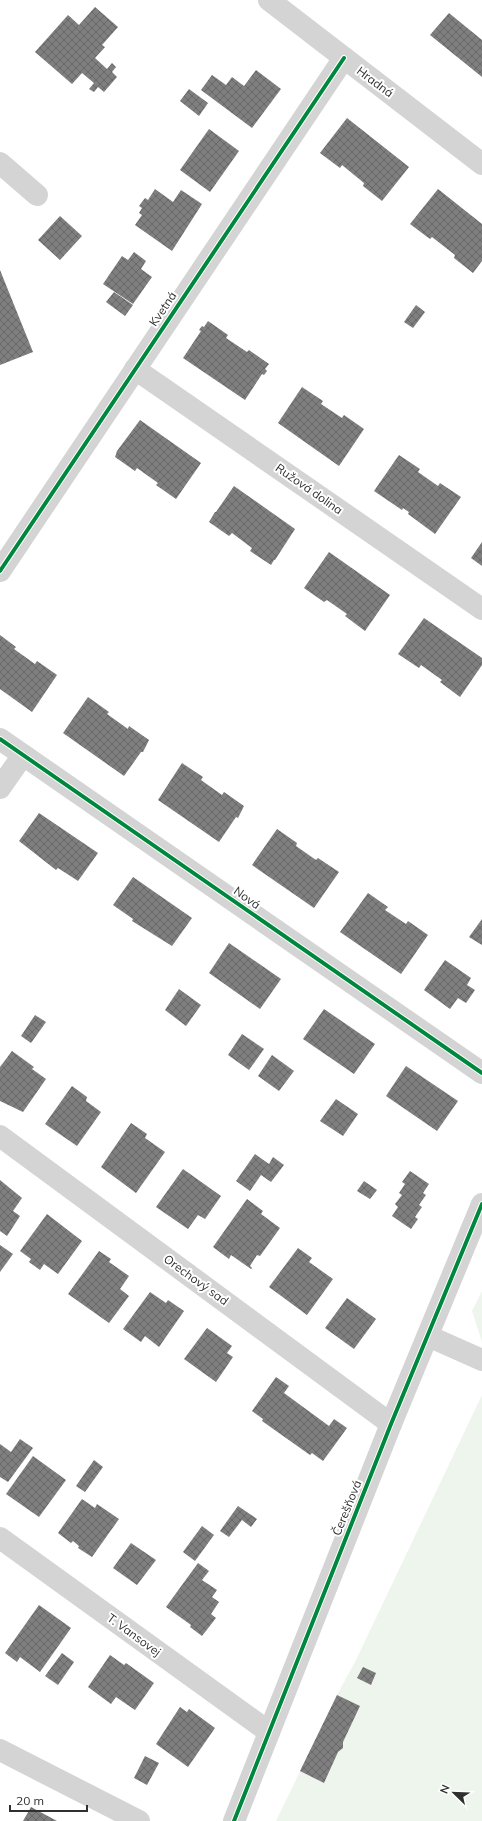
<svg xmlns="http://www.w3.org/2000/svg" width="482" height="1821" font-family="Mulish,sans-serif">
<defs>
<pattern id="building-cross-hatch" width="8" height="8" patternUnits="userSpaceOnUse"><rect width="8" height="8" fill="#7f7f7f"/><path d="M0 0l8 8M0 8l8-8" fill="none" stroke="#686868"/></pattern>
</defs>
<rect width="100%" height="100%" fill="#fff"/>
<g fill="#edf5ec">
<path d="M 482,1291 L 482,1342 L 472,1311 Z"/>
<path d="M 482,1395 L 482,1821 L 276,1821 L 337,1695 L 356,1660 Z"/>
</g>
<g fill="url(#building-cross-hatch)">
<path d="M 95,7 L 118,27 L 102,45 L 105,47 L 95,58 L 107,69 L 112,63 L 116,67 L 112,72 L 117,77 L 104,92 L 98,87 L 94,92 L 89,89 L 94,83 L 82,73 L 72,84 L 35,52 L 68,15 L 79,25 Z"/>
<path d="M 449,13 L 482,40 L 482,77 L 430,35 Z"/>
<path d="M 256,70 L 281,89 L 252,128 L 201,90 L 212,75 L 226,85 L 232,77 L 244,86 Z"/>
<path d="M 189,89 L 208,103 L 199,116 L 180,101 Z"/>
<path d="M 347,118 L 409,167 L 382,201 L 363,186 L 364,183 L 342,165 L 340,168 L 320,153 Z"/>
<path d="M 209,129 L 239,151 L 210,192 L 180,170 Z"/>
<path d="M 155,189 L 173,202 L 181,190 L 202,204 L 172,251 L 135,225 L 142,215 L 139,213 L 142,208 L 139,206 L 145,198 L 148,200 Z"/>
<path d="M 438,189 L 482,224 L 482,261 L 473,273 L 454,258 L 455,255 L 432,237 L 430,239 L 410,224 Z"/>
<path d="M 60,216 L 82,236 L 60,260 L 38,240 Z"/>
<path d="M 134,252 L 146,261 L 141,269 L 152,277 L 133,304 L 103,284 L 122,256 L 128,260 Z"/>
<path d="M 0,270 L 33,352 L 0,365 Z"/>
<path d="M 114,292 L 133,305 L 125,316 L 106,302 Z"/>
<path d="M 416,305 L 425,312 L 413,328 L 404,322 Z"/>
<path d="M 208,321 L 228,335 L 226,338 L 247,352 L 249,350 L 269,364 L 265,369 L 267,371 L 264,375 L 262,374 L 245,400 L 183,358 L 201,331 L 199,330 L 202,326 L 204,327 Z"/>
<path d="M 302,387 L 323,401 L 321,404 L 342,418 L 344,415 L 364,429 L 339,466 L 278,423 Z"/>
<path d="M 140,420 L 201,463 L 176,499 L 156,485 L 158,483 L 137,468 L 135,471 L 115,457 L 117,451 Z"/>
<path d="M 399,455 L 420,469 L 418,472 L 438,486 L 440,483 L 461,497 L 435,534 L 408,514 L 409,512 L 403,508 L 402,510 L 374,491 Z"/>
<path d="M 234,486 L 295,529 L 275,560 L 274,560 L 271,565 L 250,551 L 252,548 L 232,533 L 229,536 L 209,522 L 215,512 L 216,512 Z"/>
<path d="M 482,542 L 482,566 L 471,558 Z"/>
<path d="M 329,552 L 390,595 L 365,631 L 345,616 L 347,614 L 327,600 L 324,602 L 304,588 Z"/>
<path d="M 424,618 L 482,658 L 482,665 L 460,697 L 440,682 L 442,680 L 421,665 L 419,668 L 398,654 Z"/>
<path d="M 0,635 L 16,647 L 14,649 L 35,664 L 37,661 L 57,675 L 32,712 L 0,689 Z"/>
<path d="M 88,697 L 109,712 L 107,714 L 128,729 L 129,726 L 149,740 L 143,752 L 141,752 L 124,776 L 63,733 Z"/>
<path d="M 182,763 L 203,777 L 201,780 L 222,795 L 224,792 L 244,806 L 238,818 L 236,817 L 219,842 L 158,800 Z"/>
<path d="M 39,813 L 98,853 L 78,881 L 58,868 L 56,870 L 19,841 Z"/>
<path d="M 277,829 L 297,843 L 296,846 L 316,860 L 318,858 L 339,872 L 314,908 L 252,865 Z"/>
<path d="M 133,877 L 192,918 L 172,946 L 132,921 L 133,919 L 113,905 Z"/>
<path d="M 368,893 L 388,907 L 385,910 L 406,924 L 408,921 L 428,935 L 401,974 L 340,932 Z"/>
<path d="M 482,919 L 482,945 L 469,937 Z"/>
<path d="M 229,943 L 281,979 L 260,1009 L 209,973 Z"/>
<path d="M 445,960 L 471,978 L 467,985 L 475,990 L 466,1003 L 458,998 L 450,1009 L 424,990 Z"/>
<path d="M 179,989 L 201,1005 L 186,1026 L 165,1010 Z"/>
<path d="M 324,1009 L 375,1044 L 354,1074 L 303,1039 Z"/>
<path d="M 35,1015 L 46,1022 L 31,1043 L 21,1036 Z"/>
<path d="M 242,1034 L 264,1049 L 249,1070 L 228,1055 Z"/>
<path d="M 12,1051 L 34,1067 L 32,1069 L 46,1079 L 23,1112 L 0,1101 L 0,1067 Z"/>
<path d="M 272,1055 L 294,1071 L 279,1091 L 258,1076 Z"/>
<path d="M 406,1066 L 458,1101 L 437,1131 L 386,1096 Z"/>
<path d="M 72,1086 L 87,1097 L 86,1101 L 101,1112 L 77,1146 L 45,1124 Z"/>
<path d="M 336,1099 L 358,1114 L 343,1136 L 320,1121 Z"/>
<path d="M 131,1123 L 147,1134 L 145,1138 L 165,1152 L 136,1193 L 101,1167 Z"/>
<path d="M 255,1154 L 269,1164 L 273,1157 L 284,1165 L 271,1182 L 261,1175 L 250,1191 L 236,1181 Z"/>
<path d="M 183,1169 L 221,1196 L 205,1219 L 198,1215 L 188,1229 L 156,1207 Z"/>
<path d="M 410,1171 L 429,1184 L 423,1193 L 426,1195 L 419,1205 L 422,1207 L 415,1217 L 418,1219 L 411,1229 L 392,1216 L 398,1207 L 395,1204 L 402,1195 L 399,1193 L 405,1184 L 402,1182 Z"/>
<path d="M 0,1180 L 22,1198 L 13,1211 L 20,1216 L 7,1236 L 0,1231 Z"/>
<path d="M 364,1181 L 377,1190 L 370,1199 L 357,1191 Z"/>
<path d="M 247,1199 L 263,1211 L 261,1214 L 280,1228 L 260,1256 L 257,1255 L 250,1266 L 252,1268 L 251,1269 L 231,1255 L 229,1259 L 213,1247 Z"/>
<path d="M 47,1214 L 82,1241 L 58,1274 L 44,1264 L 40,1270 L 29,1262 L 31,1259 L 20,1251 Z"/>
<path d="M 0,1245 L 13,1254 L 0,1272 Z"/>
<path d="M 298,1248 L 312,1258 L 309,1262 L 333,1279 L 307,1315 L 269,1287 Z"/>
<path d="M 99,1251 L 111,1259 L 109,1262 L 129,1276 L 120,1289 L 129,1296 L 109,1323 L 68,1294 Z"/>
<path d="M 150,1292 L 166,1303 L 168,1300 L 184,1311 L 159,1347 L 145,1336 L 141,1342 L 123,1329 Z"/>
<path d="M 347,1298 L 376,1319 L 354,1349 L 325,1328 Z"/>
<path d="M 207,1328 L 232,1346 L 227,1353 L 233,1357 L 216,1382 L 184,1359 Z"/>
<path d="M 276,1377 L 289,1386 L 284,1393 L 329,1426 L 334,1419 L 347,1428 L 323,1461 L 312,1453 L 310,1455 L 262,1421 L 263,1419 L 252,1411 Z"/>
<path d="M 20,1439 L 33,1448 L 8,1482 L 0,1477 L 0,1444 L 11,1452 Z"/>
<path d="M 33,1456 L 66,1480 L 39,1517 L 6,1494 Z"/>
<path d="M 94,1460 L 103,1467 L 85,1492 L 76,1486 Z"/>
<path d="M 82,1499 L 95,1508 L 97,1504 L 119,1519 L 92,1557 L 78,1548 L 79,1546 L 73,1541 L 71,1543 L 58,1533 Z"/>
<path d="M 238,1506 L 257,1519 L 251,1527 L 242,1520 L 229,1537 L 220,1531 Z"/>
<path d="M 202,1526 L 214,1535 L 195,1561 L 183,1552 Z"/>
<path d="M 131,1543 L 156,1560 L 137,1585 L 113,1568 Z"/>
<path d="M 198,1563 L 209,1571 L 202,1580 L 217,1590 L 212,1597 L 219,1602 L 211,1614 L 216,1618 L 202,1636 L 190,1627 L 191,1625 L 166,1607 Z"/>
<path d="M 39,1605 L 71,1628 L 40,1672 L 20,1657 L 17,1662 L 5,1653 Z"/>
<path d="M 62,1653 L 74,1662 L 58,1685 L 45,1676 Z"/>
<path d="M 110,1655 L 124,1665 L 126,1663 L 154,1683 L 135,1710 L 116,1697 L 111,1704 L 88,1687 Z"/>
<path d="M 363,1667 L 376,1673 L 371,1685 L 357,1678 Z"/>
<path d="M 337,1695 L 360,1706 L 343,1742 L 343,1748 L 338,1752 L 324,1783 L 300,1771 Z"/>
<path d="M 180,1707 L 187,1712 L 189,1709 L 215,1728 L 188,1767 L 156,1744 Z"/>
<path d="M 145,1756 L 159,1763 L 147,1785 L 134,1778 Z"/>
<path d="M 31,1807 L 57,1821 L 23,1821 Z"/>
</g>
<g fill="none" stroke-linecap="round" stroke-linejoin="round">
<g stroke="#d4d4d4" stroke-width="22">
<path d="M 269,0 L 482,164"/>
<path d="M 0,163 L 37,195"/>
<path d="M 135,369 L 482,609"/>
<path d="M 0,571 L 344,58"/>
<path d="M 0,739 L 482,1073"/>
<path d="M 0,788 L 23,755"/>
<path d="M 0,1136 L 391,1424"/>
<path d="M 428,1336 L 482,1360"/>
<path d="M 0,1538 L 269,1732"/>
<path d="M 0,1750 L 139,1821"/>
<path d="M 234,1821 L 391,1424 L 482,1204"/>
</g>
<g stroke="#fff" stroke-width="6">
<g id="cycleway">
<path d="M 0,571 L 344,58"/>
<path d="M 0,739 L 482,1073"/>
<path d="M 234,1821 L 391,1424 L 482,1204"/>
</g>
</g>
<use href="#cycleway" stroke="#00873e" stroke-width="4"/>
</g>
<g text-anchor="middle" stroke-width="4" stroke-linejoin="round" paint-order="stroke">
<g font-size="12" fill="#303030" stroke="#fff">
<text transform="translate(375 82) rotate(37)" y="4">Hradná</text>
<text transform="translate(163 309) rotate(-56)" y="4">Kvetná</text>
<text transform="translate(309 489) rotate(35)" y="4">Ružová dolina</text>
<text transform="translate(247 898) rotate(35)" y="4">Nová</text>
<text transform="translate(196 1280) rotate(36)" y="4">Orechový sad</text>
<text transform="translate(347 1508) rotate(-68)" y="4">Čerešňová</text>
<text transform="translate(134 1635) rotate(36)" y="4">T. Vansovej</text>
</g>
</g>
<g transform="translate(454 1793) rotate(293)" stroke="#ffffff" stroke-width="3" paint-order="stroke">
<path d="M0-3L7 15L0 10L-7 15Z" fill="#303030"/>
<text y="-6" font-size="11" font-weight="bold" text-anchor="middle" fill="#303030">N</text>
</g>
<path d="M10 1805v6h77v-6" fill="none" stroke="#303030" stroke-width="2"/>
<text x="16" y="1805" font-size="12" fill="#303030" stroke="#ffffff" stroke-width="3" paint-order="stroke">20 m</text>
</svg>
